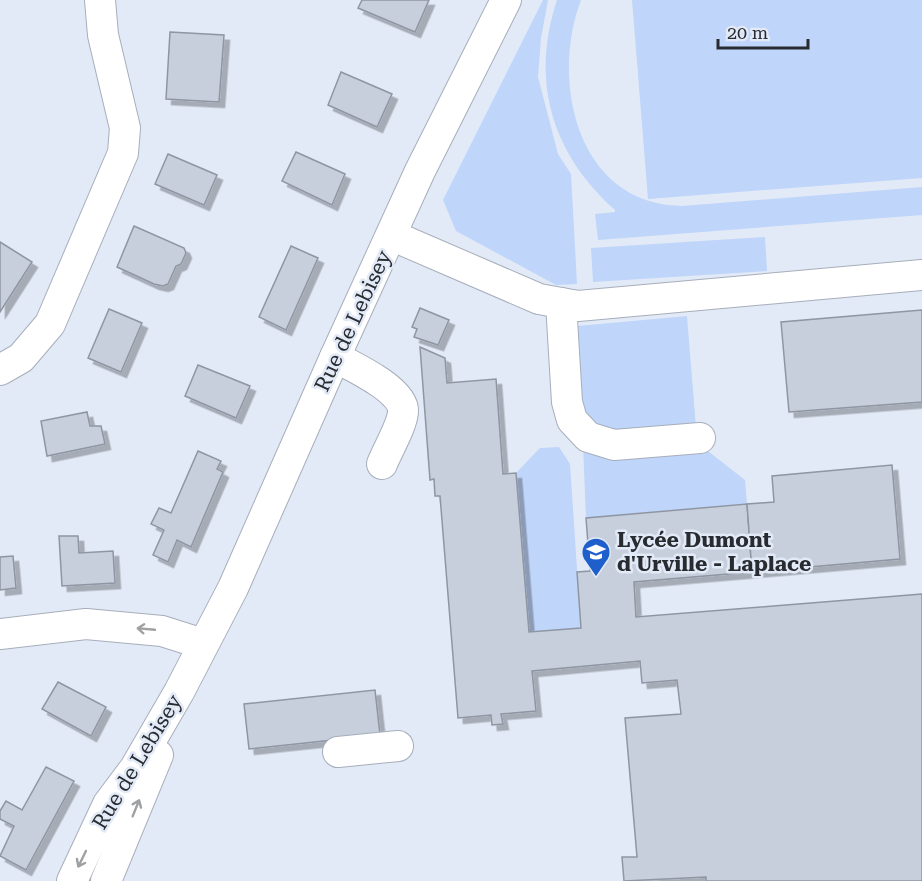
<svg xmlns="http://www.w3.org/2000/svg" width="922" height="881" font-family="'Roboto Serif',serif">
<defs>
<filter id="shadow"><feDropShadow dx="5.5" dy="5.5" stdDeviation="0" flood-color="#0004"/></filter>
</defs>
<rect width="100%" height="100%" fill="#e2eaf7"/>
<g fill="#bfd5f9">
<path d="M 543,0 L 548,0 L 541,38 L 538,77 L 558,154 L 571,174 L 577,284 L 556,285 L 456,231 L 443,200 Z"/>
<path d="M 557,0 L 581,0 C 550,81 577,205 682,206 L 922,187 L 922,215 L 598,240 L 595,214 L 615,212 L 615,210 C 552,154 530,81 557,0 Z"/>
<path d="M 632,0 L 922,0 L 922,178 L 648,199 Z"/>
<path d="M 765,237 L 767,271 L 593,282 L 591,248 Z"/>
<path d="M 687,316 L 696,428 L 598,431 L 582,411 L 578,326 Z"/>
<path d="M 583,445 L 704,448 L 745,480 L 747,504 L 586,518 Z"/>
<path d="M 559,447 L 570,464 L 581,628 L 529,632 L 516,473 L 540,448 Z"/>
</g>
<g fill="#c7cfdc" stroke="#8f96a3" stroke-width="1.5" filter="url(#shadow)">
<path d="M 362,0 L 429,0 L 415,32 L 358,8 Z"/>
<path d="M 170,32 L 224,35 L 219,102 L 166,99 Z"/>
<path d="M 341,72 L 392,94 L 377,127 L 328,105 Z"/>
<path d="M 296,152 L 345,174 L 332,205 L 282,181 Z"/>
<path d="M 168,154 L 217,175 L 204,205 L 155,184 Z"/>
<path d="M 134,226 L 184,248 L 186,253 L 181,264 L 176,266 L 168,284 L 163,286 L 154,284 L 117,267 Z"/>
<path d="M 0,242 L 32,262 L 0,312 Z"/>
<path d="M 291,246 L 318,258 L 286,330 L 259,317 Z"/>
<path d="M 420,308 L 449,320 L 438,345 L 414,337 L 417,329 L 412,327 Z"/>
<path d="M 109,309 L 142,323 L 121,372 L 88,358 Z"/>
<path d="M 922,310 L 922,402 L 789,412 L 781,322 Z"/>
<path d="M 420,347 L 445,358 L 447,383 L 496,379 L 503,474 L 516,473 L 529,632 L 581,628 L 577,572 L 590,571 L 586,518 L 747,504 L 752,572 L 634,582 L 636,617 L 922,594 L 922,881 L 706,881 L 706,877 L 624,881 L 622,857 L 637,857 L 625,718 L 681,714 L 677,680 L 642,683 L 640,661 L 532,671 L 536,711 L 501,714 L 503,724 L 492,725 L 491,715 L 458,718 L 440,496 L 435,496 L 434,479 L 430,480 Z"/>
<path d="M 198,365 L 250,386 L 236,418 L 185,396 Z"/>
<path d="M 87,412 L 90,426 L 101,426 L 105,444 L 47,456 L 41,421 Z"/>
<path d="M 198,451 L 221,461 L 217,469 L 223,472 L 191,547 L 177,540 L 168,562 L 153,555 L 164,530 L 151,524 L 159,508 L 171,513 Z"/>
<path d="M 892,465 L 900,559 L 752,572 L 747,504 L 774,502 L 772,476 Z"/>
<path d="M 59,536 L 78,536 L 79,553 L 113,551 L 115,583 L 62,586 Z"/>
<path d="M 13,556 L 16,588 L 0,590 L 0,557 Z"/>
<path d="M 58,682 L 106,707 L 91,736 L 42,709 Z"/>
<path d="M 375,690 L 380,735 L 249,749 L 244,704 Z"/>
<path d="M 46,767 L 74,781 L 26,870 L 0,856 L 14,826 L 0,819 L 0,811 L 6,801 L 22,810 Z"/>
</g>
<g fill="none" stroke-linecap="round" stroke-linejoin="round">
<g stroke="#a7aebb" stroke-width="32">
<g id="minor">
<path d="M 393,236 L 539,299 L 578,306 L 922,275"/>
<path d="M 561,303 L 567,402 L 572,420 L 588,437 L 614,445 L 700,438"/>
<path d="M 335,357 C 352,366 404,390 403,411 C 403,424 387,451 382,464"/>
<path d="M 0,370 L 21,358 L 50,324 L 123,153 L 125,128 L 103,35 L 100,0"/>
<path d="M 0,634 L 86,624 L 162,631 L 203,644"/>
<path d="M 338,752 L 398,746"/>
<path d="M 72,881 L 108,804 L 135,768 L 179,692 L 233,588 L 335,357 L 420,171 L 506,0"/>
<path d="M 106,881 L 158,755"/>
</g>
</g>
<use href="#minor" stroke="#fff" stroke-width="30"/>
</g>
<defs><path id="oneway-shaft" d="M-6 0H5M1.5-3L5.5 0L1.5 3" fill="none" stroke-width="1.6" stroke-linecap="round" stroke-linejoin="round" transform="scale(1.5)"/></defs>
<g stroke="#9ea0a2">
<use href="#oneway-shaft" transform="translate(146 629) rotate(-175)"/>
<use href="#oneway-shaft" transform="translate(136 808) rotate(-68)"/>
<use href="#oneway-shaft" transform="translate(82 859) rotate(116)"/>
</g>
<defs>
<g id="school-pin" transform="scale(1.5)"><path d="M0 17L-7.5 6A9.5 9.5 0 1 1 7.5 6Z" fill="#1e5fcb" stroke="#e2eaf7"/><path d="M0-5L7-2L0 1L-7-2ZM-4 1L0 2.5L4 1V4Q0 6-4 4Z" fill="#fff"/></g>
</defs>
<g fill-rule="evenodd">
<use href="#school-pin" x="596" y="552"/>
</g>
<g text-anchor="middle" stroke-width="5" stroke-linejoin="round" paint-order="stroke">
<g font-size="21" fill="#282b30" stroke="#e2eaf7">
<text transform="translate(353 321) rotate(-65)" y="7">Rue de Lebisey</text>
<text transform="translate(137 762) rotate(-59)" y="7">Rue de Lebisey</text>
</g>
<g font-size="21" font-weight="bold" fill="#282b30" stroke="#e2eaf7" text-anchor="start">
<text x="617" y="547">Lycée Dumont<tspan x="617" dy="24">d'Urville - Laplace</tspan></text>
</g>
</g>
<path d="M718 39v9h90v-9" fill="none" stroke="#282b30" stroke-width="3"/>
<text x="727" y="39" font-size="18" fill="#282b30" stroke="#e2eaf7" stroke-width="4.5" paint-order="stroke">20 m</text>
</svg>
